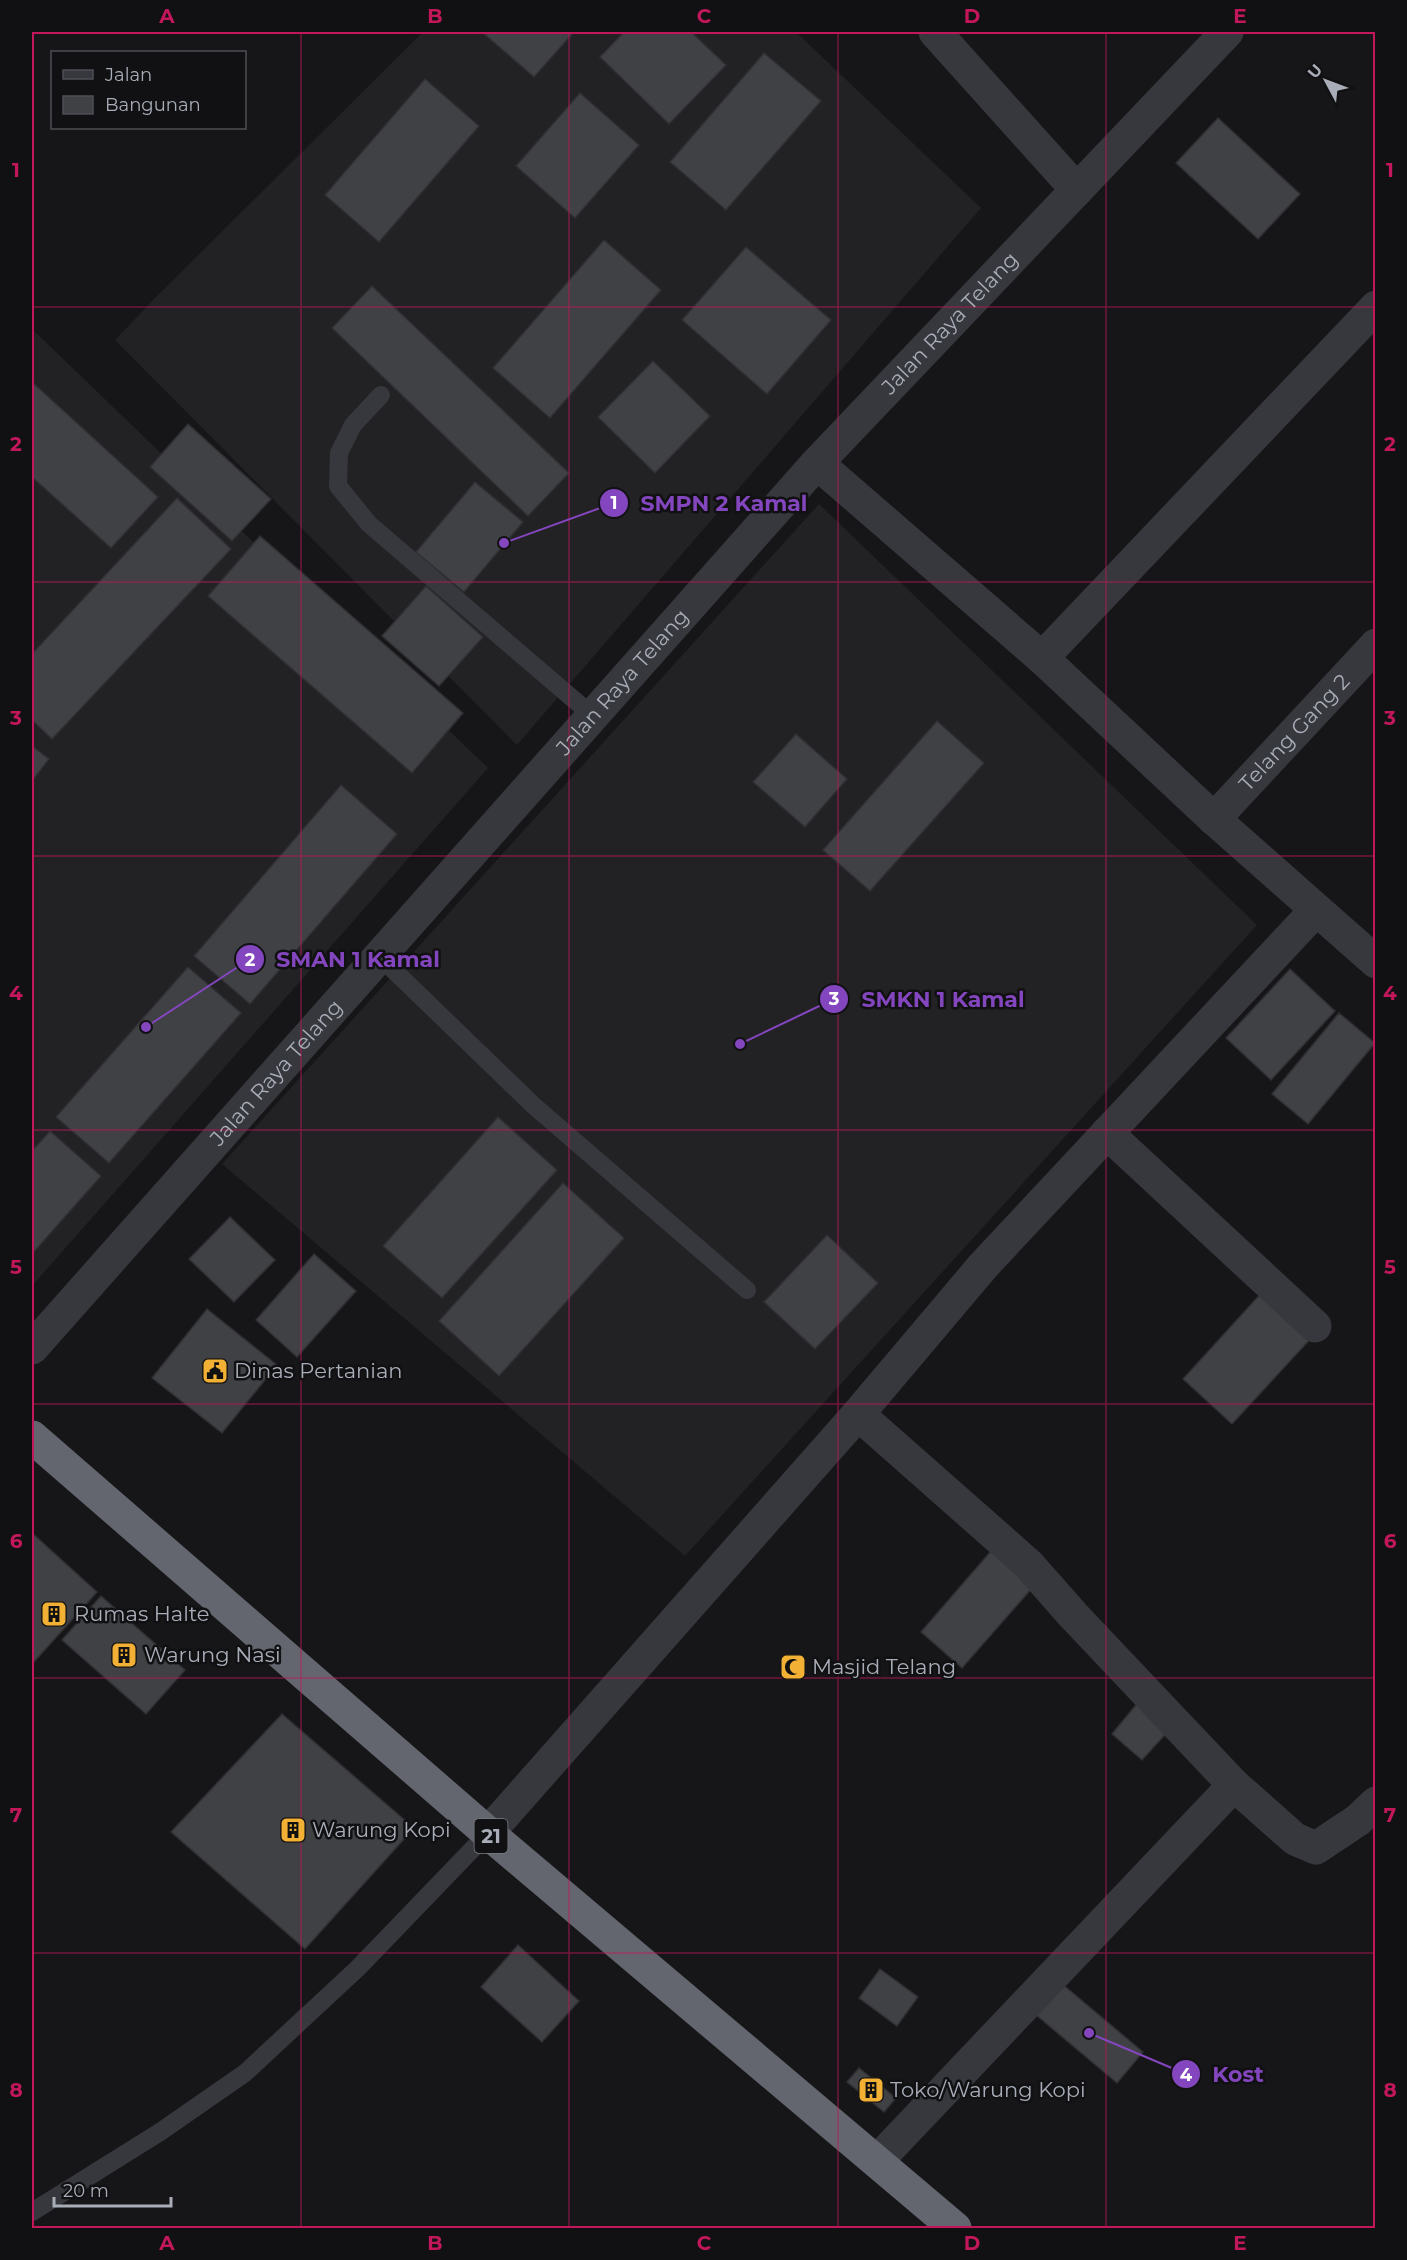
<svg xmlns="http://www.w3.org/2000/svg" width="1407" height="2260" font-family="Montserrat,sans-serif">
<rect width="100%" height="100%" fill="#161618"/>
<g fill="#222225">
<path d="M 423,32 L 796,32 L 981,208 L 517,745 L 115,340 L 153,300 Z"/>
<path d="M 32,329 L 488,768 L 32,1286 Z"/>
<path d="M 819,504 L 1257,925 L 685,1556 L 222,1164 Z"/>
</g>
<g fill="#404145" stroke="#303034" stroke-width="1.5">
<path d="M 482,32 L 574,32 L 534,77 Z"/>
<path d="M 624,32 L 691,32 L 726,65 L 669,124 L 600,57 Z"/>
<path d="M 764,53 L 821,101 L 726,210 L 670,162 Z"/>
<path d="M 425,79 L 479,126 L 379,242 L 325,195 Z"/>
<path d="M 580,93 L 639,145 L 575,218 L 516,166 Z"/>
<path d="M 1218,118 L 1300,194 L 1258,239 L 1176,163 Z"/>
<path d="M 604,240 L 661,290 L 550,418 L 493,368 Z"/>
<path d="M 746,247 L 831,320 L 767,394 L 682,320 Z"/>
<path d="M 372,286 L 569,473 L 528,516 L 332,328 Z"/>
<path d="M 653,361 L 710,416 L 655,473 L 598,417 Z"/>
<path d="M 32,382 L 158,497 L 111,548 L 32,477 Z"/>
<path d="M 188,424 L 271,499 L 232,541 L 150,467 Z"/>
<path d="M 475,482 L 523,522 L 464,592 L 416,552 Z"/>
<path d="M 177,498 L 231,549 L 52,739 L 32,720 L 32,654 Z"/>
<path d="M 260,536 L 463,713 L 412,773 L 208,596 Z"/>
<path d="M 426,586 L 483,637 L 439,686 L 382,636 Z"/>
<path d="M 937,721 L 984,763 L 870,891 L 823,850 Z"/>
<path d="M 796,734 L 847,779 L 805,827 L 753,782 Z"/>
<path d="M 32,746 L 49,759 L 32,781 Z"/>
<path d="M 341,785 L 397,834 L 250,1004 L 194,956 Z"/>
<path d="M 188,967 L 241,1013 L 109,1163 L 56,1117 Z"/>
<path d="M 1290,969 L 1335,1011 L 1271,1080 L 1226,1038 Z"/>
<path d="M 1339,1013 L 1375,1043 L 1308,1124 L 1272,1094 Z"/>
<path d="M 498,1117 L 557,1170 L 442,1298 L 383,1246 Z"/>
<path d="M 50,1131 L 101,1176 L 32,1254 L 32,1151 Z"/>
<path d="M 563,1183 L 624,1238 L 499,1376 L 439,1321 Z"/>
<path d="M 230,1217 L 275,1260 L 234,1302 L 189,1259 Z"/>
<path d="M 827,1235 L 878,1283 L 815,1349 L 764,1302 Z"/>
<path d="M 314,1254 L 356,1291 L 297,1357 L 256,1320 Z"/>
<path d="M 1265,1289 L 1314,1335 L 1232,1424 L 1183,1379 Z"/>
<path d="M 207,1309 L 277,1365 L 222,1433 L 152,1378 Z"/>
<path d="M 32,1533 L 97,1592 L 32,1664 Z"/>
<path d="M 991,1551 L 1033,1587 L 962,1668 L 921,1632 Z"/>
<path d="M 101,1596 L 185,1670 L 146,1714 L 62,1640 Z"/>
<path d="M 1140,1700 L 1171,1728 L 1142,1760 L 1112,1734 Z"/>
<path d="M 282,1714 L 414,1828 L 305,1949 L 171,1832 Z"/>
<path d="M 518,1945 L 579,2001 L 542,2042 L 481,1987 Z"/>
<path d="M 880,1969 L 918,1997 L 897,2026 L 859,1998 Z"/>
<path d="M 1061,1983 L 1143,2052 L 1117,2083 L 1035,2014 Z"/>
<path d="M 859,2068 L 896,2098 L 884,2112 L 847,2082 Z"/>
</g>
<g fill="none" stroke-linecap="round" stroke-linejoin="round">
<g stroke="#37383d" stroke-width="18">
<path d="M 381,395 L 353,425 L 339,453 L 338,486 L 369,524 L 593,716"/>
<path d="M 380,957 L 533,1105 L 747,1290"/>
<path d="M 32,2212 L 160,2132 L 245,2073 L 358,1968 L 488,1833"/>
</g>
<g stroke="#37383d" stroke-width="33">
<path d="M 935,32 L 1077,190"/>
<path d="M 817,463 L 1042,658 L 1214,819 L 1376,962"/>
<path d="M 1042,658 L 1376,307"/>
<path id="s1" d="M 1214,819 L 1376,645"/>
<path d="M 1107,1133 L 1315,1326"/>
<path id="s2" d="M 32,1348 L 817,463 L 1227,32"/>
<path d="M 858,1414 L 1028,1564 L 1073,1615 L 1234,1785 L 1295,1839 L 1316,1848 L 1358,1820 L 1376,1803"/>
<path d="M 488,1833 L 858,1414 L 983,1266 L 1316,910"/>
<path d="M 877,2161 L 1234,1785"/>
</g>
<path stroke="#63666e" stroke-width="33" d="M 32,1437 L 488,1833 L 955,2228"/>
</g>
<path fill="none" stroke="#c2185b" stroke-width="1.5" stroke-opacity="0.55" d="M 301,32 L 301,2228M 569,32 L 569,2228M 838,32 L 838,2228M 1106,32 L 1106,2228M 32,307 L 1376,307M 32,582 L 1376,582M 32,856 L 1376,856M 32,1130 L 1376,1130M 32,1404 L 1376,1404M 32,1678 L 1376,1678M 32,1953 L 1376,1953"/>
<defs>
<g id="civic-square" transform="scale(1.35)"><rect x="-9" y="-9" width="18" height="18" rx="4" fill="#f2b134" stroke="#111113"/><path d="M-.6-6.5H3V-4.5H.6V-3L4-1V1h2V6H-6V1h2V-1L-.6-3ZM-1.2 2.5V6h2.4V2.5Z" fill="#111"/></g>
<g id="building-square" transform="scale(1.35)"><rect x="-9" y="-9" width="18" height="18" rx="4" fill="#f2b134" stroke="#111113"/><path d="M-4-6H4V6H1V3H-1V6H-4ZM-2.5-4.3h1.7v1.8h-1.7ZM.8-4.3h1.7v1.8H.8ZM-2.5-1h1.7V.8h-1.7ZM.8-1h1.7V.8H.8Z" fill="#111"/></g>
<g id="mosque-square" transform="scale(1.35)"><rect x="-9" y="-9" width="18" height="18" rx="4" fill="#f2b134" stroke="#111113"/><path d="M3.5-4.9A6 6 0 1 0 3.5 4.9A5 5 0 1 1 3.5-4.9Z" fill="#111"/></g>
</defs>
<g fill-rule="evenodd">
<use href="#civic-square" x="215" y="1371"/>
<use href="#building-square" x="54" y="1614"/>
<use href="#building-square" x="124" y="1655"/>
<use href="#mosque-square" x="793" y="1667"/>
<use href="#building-square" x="293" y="1830"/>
<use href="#building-square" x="871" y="2090"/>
</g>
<g text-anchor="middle" stroke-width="5" stroke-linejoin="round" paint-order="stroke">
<rect fill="#111113" stroke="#7b7e86" stroke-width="1.5" x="474.5" y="1819" width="33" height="34" rx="4.5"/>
<g font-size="20" font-weight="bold" fill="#a8adb8">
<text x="491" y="1843">21</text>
</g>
<g font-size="21" fill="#a8adb8" stroke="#111113">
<text dy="7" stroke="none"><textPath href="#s2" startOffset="1376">Jalan Raya Telang</textPath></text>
<text dy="7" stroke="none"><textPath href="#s2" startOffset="890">Jalan Raya Telang</textPath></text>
<text dy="7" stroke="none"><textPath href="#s1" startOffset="118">Telang Gang 2</textPath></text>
<text dy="7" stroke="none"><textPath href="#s2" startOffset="368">Jalan Raya Telang</textPath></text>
</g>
<g font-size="21" fill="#a8adb8" stroke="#111113" text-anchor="start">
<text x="234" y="1378">Dinas Pertanian</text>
<text x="74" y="1621">Rumas Halte</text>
<text x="144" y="1662">Warung Nasi</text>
<text x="812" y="1674">Masjid Telang</text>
<text x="312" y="1837">Warung Kopi</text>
<text x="890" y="2097">Toko/Warung Kopi</text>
</g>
</g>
<path fill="none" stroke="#8446be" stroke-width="2" d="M504 543L614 503M146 1027L250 959M740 1044L834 999M1089 2033L1186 2074"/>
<g fill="#8446be" stroke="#111113" stroke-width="2">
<circle cx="504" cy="543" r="6"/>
<circle cx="146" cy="1027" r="6"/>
<circle cx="740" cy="1044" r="6"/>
<circle cx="1089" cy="2033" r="6"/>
<circle cx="614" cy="503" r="15"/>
<circle cx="250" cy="959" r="15"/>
<circle cx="834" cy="999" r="15"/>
<circle cx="1186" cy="2074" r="15"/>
</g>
<g font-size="18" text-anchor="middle" font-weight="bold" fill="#fff">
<text x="614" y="509">1</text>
<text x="250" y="966">2</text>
<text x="834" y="1005">3</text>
<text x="1186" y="2081">4</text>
</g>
<g font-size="22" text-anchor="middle" font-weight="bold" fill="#8446be" stroke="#111113" stroke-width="5" stroke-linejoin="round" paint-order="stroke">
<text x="724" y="511">SMPN 2 Kamal</text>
<text x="358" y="967">SMAN 1 Kamal</text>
<text x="943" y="1007">SMKN 1 Kamal</text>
<text x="1238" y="2082">Kost</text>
</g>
<rect width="1407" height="2260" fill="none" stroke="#111113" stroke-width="66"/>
<rect x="51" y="51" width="195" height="78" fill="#111113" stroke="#4d4f55" stroke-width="1.5"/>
<rect x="63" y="70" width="30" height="9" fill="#37383d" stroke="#4d4f55" stroke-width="1.5"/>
<text x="105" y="81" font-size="18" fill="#a8adb8">Jalan</text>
<rect x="63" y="96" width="30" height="18" fill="#404145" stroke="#4d4f55" stroke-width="1.5"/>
<text x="105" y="111" font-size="18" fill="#a8adb8">Bangunan</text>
<g transform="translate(1326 81) rotate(311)" stroke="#111113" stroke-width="4.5" paint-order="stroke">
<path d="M0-4.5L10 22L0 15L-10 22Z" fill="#a8adb8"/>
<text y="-9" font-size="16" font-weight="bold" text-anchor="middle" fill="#a8adb8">U</text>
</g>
<path d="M54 2197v9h117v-9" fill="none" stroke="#a8adb8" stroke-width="3"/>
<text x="63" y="2197" font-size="18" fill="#a8adb8" stroke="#111113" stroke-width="4.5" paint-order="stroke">20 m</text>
<rect x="33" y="33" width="1341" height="2194" fill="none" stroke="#c2185b" stroke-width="2"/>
<g font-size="20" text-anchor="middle" font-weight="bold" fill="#c2185b">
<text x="167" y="23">A</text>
<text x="435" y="23">B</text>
<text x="704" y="23">C</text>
<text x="972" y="23">D</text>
<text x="1240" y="23">E</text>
<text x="16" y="177">1</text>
<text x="1390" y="177">1</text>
<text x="16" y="451">2</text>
<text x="1390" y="451">2</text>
<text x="16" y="725">3</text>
<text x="1390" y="725">3</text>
<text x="16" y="1000">4</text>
<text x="1390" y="1000">4</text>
<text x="16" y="1274">5</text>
<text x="1390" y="1274">5</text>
<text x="16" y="1548">6</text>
<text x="1390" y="1548">6</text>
<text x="16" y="1822">7</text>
<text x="1390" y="1822">7</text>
<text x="16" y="2097">8</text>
<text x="1390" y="2097">8</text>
<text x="167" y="2250">A</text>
<text x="435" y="2250">B</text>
<text x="704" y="2250">C</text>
<text x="972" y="2250">D</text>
<text x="1240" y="2250">E</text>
</g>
</svg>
